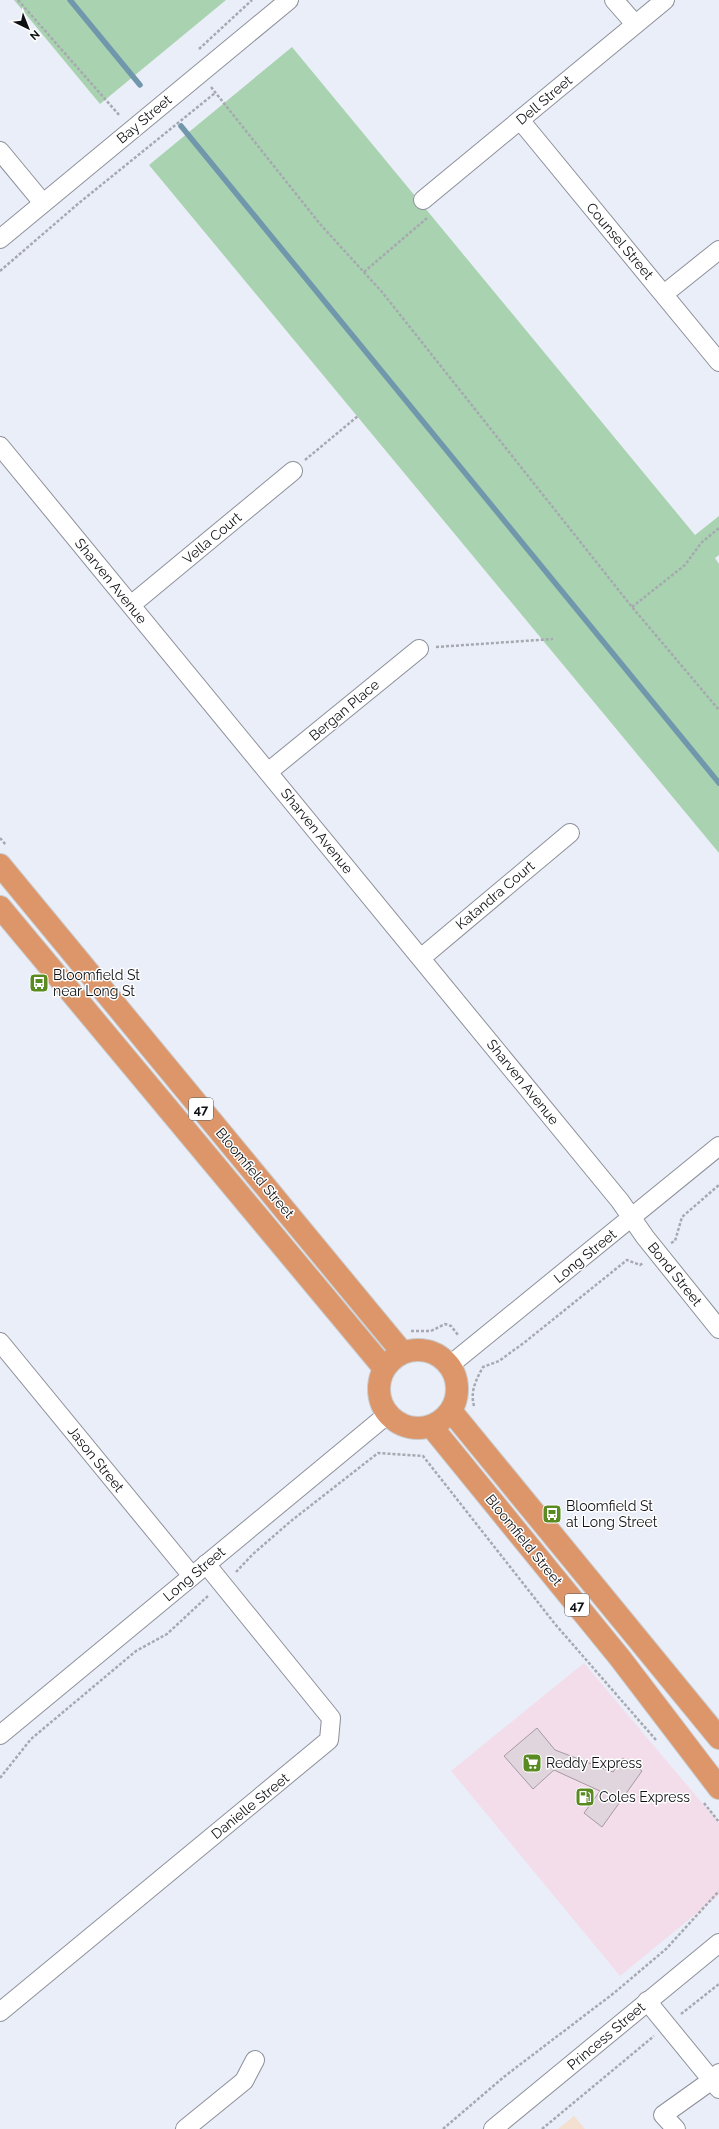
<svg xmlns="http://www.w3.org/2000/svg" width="719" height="2129" font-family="Raleway,sans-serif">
<rect width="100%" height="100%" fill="#eaeef8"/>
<path fill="#f3ddeb" d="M 584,1663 L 719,1823 L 719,1895 L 620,1976 L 451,1771 Z"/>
<path fill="#f4e0d1" d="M 574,2116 L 585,2129 L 558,2129 Z"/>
<g fill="#a9d3b0">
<path d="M 14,0 L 226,0 L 100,104 Z"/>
<path d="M 292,47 L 695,535 L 719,516 L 719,555 L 715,558 L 719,564 L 719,853 L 149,165 Z"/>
</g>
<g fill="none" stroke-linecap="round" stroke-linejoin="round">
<g stroke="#7197ac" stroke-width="5.5">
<path d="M 70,0 L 140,85"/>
<path d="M 181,126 L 719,783"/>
</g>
</g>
<path fill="#e0d5dc" stroke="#a49aa1" d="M 537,1728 L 555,1750 L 613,1772 L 623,1758 L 642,1771 L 602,1827 L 584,1813 L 600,1791 L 554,1770 L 533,1789 L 504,1756 Z"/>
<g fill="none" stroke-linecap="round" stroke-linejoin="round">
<g stroke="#8d909a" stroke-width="20">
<g id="minor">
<path d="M 614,0 L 635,24"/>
<path d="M 520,120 L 719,362"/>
<path d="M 0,151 L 43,203"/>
<path d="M 423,200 L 665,0"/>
<path d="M 0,239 L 289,0"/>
<path d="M 664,294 L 719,250"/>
<path d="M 0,446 L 620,1201 L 645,1237 L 719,1329"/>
<path d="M 131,605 L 293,471"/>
<path d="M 268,772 L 419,649"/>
<path d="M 421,958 L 570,833"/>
<path d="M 0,1342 L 192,1576"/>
<path d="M 450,1365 L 719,1146"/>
<path d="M 0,1735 L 388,1414"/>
<path d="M 647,2001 L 719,2089"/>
<path d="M 0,2012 L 329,1740 L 331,1718 L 206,1564"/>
<path d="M 185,2129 L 244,2081 L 255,2060"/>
<path d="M 493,2129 L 719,1943"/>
<path d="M 676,2129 L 663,2115 L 712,2080 L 719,2073"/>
</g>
</g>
<g stroke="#cacacb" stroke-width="24">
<g id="highway">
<path d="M 0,865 L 402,1352"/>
<path d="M 0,907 L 384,1368"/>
<circle cx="418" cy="1389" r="39"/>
<path d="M 451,1411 L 719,1738"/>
<path d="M 431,1426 L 620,1658 L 719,1788"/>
</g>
</g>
<g stroke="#a6a9b0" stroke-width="2.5" stroke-dasharray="3 2" stroke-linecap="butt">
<path d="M 18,0 L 120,116"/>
<path d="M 199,49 L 252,0"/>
<path d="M 211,87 L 320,224 L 382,292 L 632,607 L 719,710"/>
<path d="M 0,271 L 79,203 L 215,93"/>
<path d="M 364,272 L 427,218"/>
<path d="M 305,460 L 358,416"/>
<path d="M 632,607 L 685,565 L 701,543 L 719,528"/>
<path d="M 436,647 L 553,639"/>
<path d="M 0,838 L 6,845"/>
<path d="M 671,1243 L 675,1241 L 682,1217 L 719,1185"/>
<path d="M 411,1331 L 431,1331 L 445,1324 L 451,1326 L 458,1335"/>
<path d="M 474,1406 C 470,1391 476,1380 483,1367 L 499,1361 L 525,1342 L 627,1260 L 640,1265 L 643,1263"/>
<path d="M 236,1572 L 253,1554 L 291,1521 L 378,1453 L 423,1456 L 555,1624 L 656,1740"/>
<path d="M 0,1778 L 31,1739 L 136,1651 L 167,1634 L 209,1595"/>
<path d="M 704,1803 L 719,1822"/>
<path d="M 681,2014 L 719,1984"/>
<path d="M 443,2129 L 505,2076 L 614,1993 L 666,1949 L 719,1891"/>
<path d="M 542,2129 L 654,2036"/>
</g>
<use href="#minor" stroke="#fff" stroke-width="18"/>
<use href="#highway" stroke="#dc9669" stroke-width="22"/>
</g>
<defs>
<g id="bus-square" transform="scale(1)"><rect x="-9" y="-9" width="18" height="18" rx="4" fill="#598b22" stroke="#fff"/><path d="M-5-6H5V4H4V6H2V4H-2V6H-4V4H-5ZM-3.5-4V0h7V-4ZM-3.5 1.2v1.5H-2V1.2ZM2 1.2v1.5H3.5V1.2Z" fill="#fff"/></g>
<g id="supermarket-square" transform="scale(1)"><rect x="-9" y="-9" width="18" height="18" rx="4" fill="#598b22" stroke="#fff"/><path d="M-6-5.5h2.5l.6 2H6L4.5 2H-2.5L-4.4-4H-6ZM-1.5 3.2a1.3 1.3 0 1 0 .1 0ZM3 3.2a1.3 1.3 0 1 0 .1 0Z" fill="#fff"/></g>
<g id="fuel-square" transform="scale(1)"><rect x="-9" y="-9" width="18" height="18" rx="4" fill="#598b22" stroke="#fff"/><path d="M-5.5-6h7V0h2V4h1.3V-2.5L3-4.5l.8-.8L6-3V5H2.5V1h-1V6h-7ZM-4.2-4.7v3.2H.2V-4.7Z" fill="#fff"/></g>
</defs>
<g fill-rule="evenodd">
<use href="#bus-square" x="39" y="983"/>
<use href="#bus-square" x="552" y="1514"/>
<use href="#supermarket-square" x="532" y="1763"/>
<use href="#fuel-square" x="585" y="1797"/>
</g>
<g text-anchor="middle" stroke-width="3" stroke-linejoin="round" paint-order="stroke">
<g fill="#fff" stroke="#57585a" stroke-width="1">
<rect x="189" y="1098" width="24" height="22" rx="3"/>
<rect x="565" y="1594" width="24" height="22" rx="3"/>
</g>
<g font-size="13" font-weight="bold" fill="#0f1013">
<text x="201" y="1114">47</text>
<text x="577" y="1610">47</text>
</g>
<g font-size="14" fill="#0f1013" stroke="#fff">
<text transform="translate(544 100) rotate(-40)" y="5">Dell Street</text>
<text transform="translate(144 119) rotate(-40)" y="5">Bay Street</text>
<text transform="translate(620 241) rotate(50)" y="5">Counsel Street</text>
<text transform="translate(212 538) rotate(-40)" y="5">Vella Court</text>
<text transform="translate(111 581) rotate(51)" y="5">Sharven Avenue</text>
<text transform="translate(344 710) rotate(-40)" y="5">Bergan Place</text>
<text transform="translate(317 831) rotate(51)" y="5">Sharven Avenue</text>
<text transform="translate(495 895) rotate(-40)" y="5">Katandra Court</text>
<text transform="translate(523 1082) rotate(51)" y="5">Sharven Avenue</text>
<text transform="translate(255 1173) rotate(50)" y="5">Bloomfield Street</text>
<text transform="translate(585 1256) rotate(-39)" y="5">Long Street</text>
<text transform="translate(675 1274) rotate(51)" y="5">Bond Street</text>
<text transform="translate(96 1459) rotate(51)" y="5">Jason Street</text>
<text transform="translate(524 1540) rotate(51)" y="5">Bloomfield Street</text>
<text transform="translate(194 1574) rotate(-40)" y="5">Long Street</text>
<text transform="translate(250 1806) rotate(-39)" y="5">Danielle Street</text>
<text transform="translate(606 2036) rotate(-40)" y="5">Princess Street</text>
</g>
<g font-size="14" fill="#0f1013" stroke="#fff" text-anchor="start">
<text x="53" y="980">Bloomfield St<tspan x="53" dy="16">near Long St</tspan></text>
<text x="566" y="1511">Bloomfield St<tspan x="566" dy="16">at Long Street</tspan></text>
<text x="546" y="1768">Reddy Express</text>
<text x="599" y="1802">Coles Express</text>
</g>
</g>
<g transform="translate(28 28) rotate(137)" stroke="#ffffff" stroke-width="3" paint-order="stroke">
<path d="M0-3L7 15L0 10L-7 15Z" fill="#0f1013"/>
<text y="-6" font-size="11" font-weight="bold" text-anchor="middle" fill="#0f1013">N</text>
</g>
</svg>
